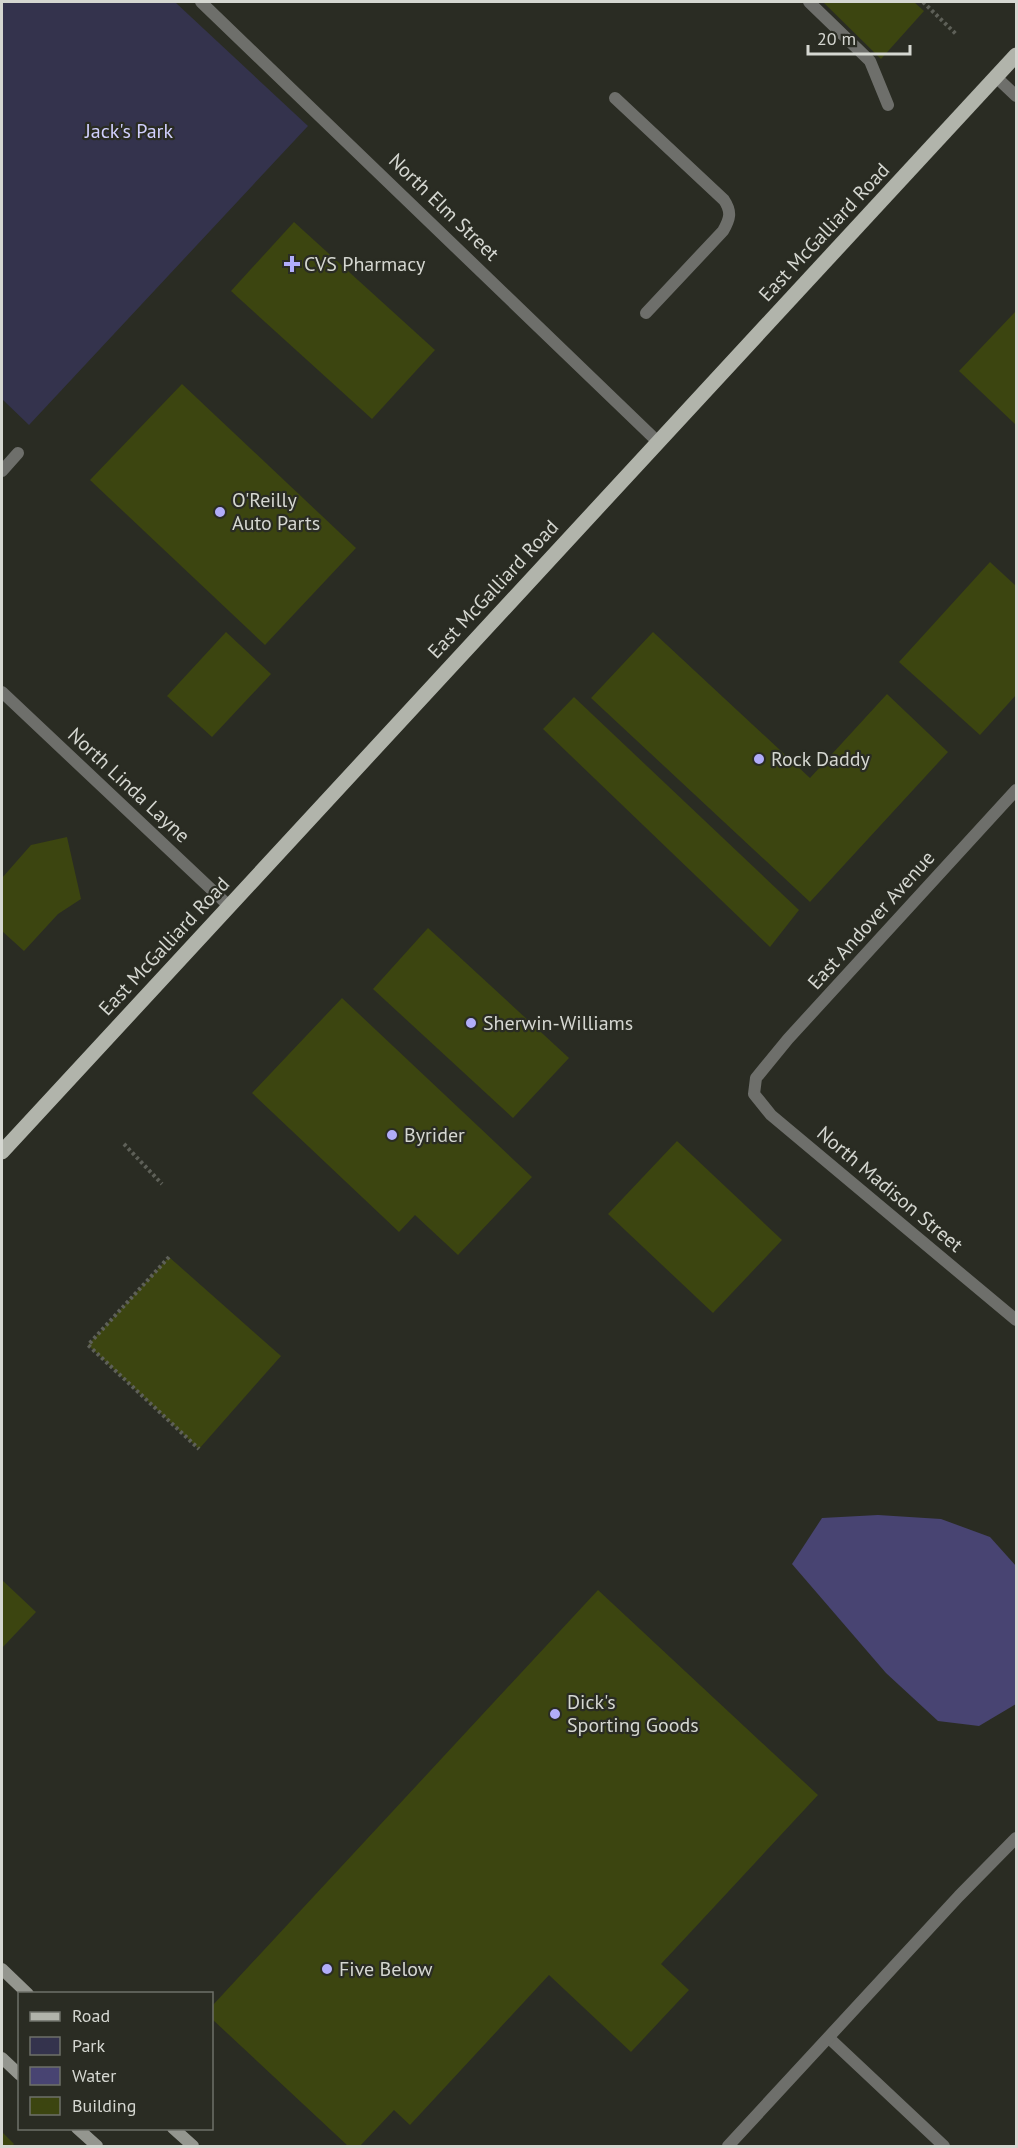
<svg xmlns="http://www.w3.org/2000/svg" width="1018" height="2148" font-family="'PT Sans',sans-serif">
<rect width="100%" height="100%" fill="#2a2c23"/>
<path fill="#34334d" d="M 2,2 L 175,2 L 308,126 L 29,425 L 2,399 Z"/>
<path fill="#484472" d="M 878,1515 L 941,1519 L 990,1537 L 1016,1566 L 1016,1704 L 979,1726 L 938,1721 L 886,1673 L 792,1564 L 822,1518 Z"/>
<g fill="#3c4510">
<path d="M 823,2 L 914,2 L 924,11 L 881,59 Z"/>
<path d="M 294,222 L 435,350 L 372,419 L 231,291 Z"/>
<path d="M 1016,311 L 1016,422 L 1015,424 L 959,371 Z"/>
<path d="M 182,384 L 356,548 L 265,645 L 90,480 Z"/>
<path d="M 990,562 L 1016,586 L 1016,695 L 980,735 L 899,662 Z"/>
<path d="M 226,632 L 271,674 L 212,737 L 167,696 Z"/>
<path d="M 653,632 L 810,778 L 887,694 L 948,752 L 810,902 L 591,698 Z"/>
<path d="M 574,697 L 799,910 L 770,947 L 543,729 Z"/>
<path d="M 67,837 L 81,899 L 58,914 L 24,951 L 2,931 L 2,878 L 31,845 Z"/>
<path d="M 428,928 L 569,1058 L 513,1118 L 373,989 Z"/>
<path d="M 342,998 L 532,1177 L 458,1255 L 415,1215 L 399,1232 L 252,1093 Z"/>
<path d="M 677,1141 L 782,1240 L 713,1313 L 608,1214 Z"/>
<path d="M 169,1257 L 281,1356 L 199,1449 L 88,1345 Z"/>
<path d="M 2,1580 L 36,1612 L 2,1648 Z"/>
<path d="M 598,1590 L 818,1795 L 661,1964 L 689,1990 L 631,2052 L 549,1975 L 410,2125 L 394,2110 L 360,2146 L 348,2146 L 212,2019 L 212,2006 Z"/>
<path d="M 2,2132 L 14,2144 L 12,2146 L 2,2146 Z"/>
</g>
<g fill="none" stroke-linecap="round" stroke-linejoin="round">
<g stroke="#5e6058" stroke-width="4" stroke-dasharray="3 3" stroke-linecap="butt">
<path d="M 923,2 L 956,34"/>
<path d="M 124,1144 L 162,1184"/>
<path d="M 169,1257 L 88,1345 L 199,1449"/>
</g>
<g stroke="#6e6f6b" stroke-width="12">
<path d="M 809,2 L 870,61 L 888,105"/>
<path d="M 615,98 L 724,200 C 732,212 730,219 723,231 L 646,313"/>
<path d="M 829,2038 L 944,2146"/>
<path d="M 728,2146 L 959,1896 L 1016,1838"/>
</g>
<g stroke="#6e6f6b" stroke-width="12">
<path d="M 201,2 L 658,442"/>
<path d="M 996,77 L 1016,96"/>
<path d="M 2,471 L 18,453"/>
<path d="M 2,692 L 229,906"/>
<path d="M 1016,790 L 788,1039 L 756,1078 L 754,1094 L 771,1115 L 1016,1320"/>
</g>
<g stroke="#94968f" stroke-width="12">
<path d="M 2,1969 L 28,1994"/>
<path d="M 2,2058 L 20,2075"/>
<path d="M 77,2128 L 97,2146"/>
<path d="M 173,2128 L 193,2146"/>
</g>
<path stroke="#b1b4ab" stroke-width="15" d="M 2,1152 L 1016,55"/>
</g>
<g fill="#b1adfa" stroke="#2a2c23" stroke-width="2">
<path d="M289 255h6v6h6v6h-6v6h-6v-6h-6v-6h6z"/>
<circle cx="220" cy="512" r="6"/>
<circle cx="759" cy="759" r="6"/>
<circle cx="471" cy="1023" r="6"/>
<circle cx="392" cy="1135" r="6"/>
<circle cx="555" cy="1714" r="6"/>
<circle cx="327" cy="1969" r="6"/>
</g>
<g text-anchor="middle" stroke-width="4.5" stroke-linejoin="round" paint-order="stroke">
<g font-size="20" fill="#d1d0fe" stroke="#2a2c23">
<text x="129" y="138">Jack's Park</text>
</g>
<g font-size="20" fill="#d5d7d1" stroke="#2a2c23">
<text transform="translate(444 207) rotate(44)" y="7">North Elm Street</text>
<text transform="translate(824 232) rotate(-47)" y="7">East McGalliard Road</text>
<text transform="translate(493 589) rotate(-47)" y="7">East McGalliard Road</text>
<text transform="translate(129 785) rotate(43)" y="7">North Linda Layne</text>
<text transform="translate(871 920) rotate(-48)" y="7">East Andover Avenue</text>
<text transform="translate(164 946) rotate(-47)" y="7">East McGalliard Road</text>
<text transform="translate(890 1189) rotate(40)" y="7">North Madison Street</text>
</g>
<g font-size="20" fill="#d5d7d1" stroke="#2a2c23" text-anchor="start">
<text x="304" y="271">CVS Pharmacy</text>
<text x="232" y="507">O'Reilly<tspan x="232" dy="23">Auto Parts</tspan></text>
<text x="771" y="766">Rock Daddy</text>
<text x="483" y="1030">Sherwin-Williams</text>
<text x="404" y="1142">Byrider</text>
<text x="567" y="1709">Dick's<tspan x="567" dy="23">Sporting Goods</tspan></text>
<text x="339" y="1976">Five Below</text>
</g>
</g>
<rect width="1018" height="2148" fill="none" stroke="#d5d7d1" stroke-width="6"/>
<rect x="18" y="1992" width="195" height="138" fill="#2a2c23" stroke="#6e7069" stroke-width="1.5"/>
<rect x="30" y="2012" width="30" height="9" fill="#b1b4ab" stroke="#6e7069" stroke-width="1.5"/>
<text x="72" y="2022" font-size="18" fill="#d5d7d1">Road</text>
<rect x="30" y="2037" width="30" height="18" fill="#34334d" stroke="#6e7069" stroke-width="1.5"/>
<text x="72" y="2052" font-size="18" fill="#d5d7d1">Park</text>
<rect x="30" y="2067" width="30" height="18" fill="#484472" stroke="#6e7069" stroke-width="1.5"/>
<text x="72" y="2082" font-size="18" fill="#d5d7d1">Water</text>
<rect x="30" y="2097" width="30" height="18" fill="#3c4510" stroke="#6e7069" stroke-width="1.5"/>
<text x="72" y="2112" font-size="18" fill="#d5d7d1">Building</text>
<path d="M808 45v9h102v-9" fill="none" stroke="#d5d7d1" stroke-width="3"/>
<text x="817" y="45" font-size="18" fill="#d5d7d1" stroke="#2a2c23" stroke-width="4.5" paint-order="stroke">20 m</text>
</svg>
